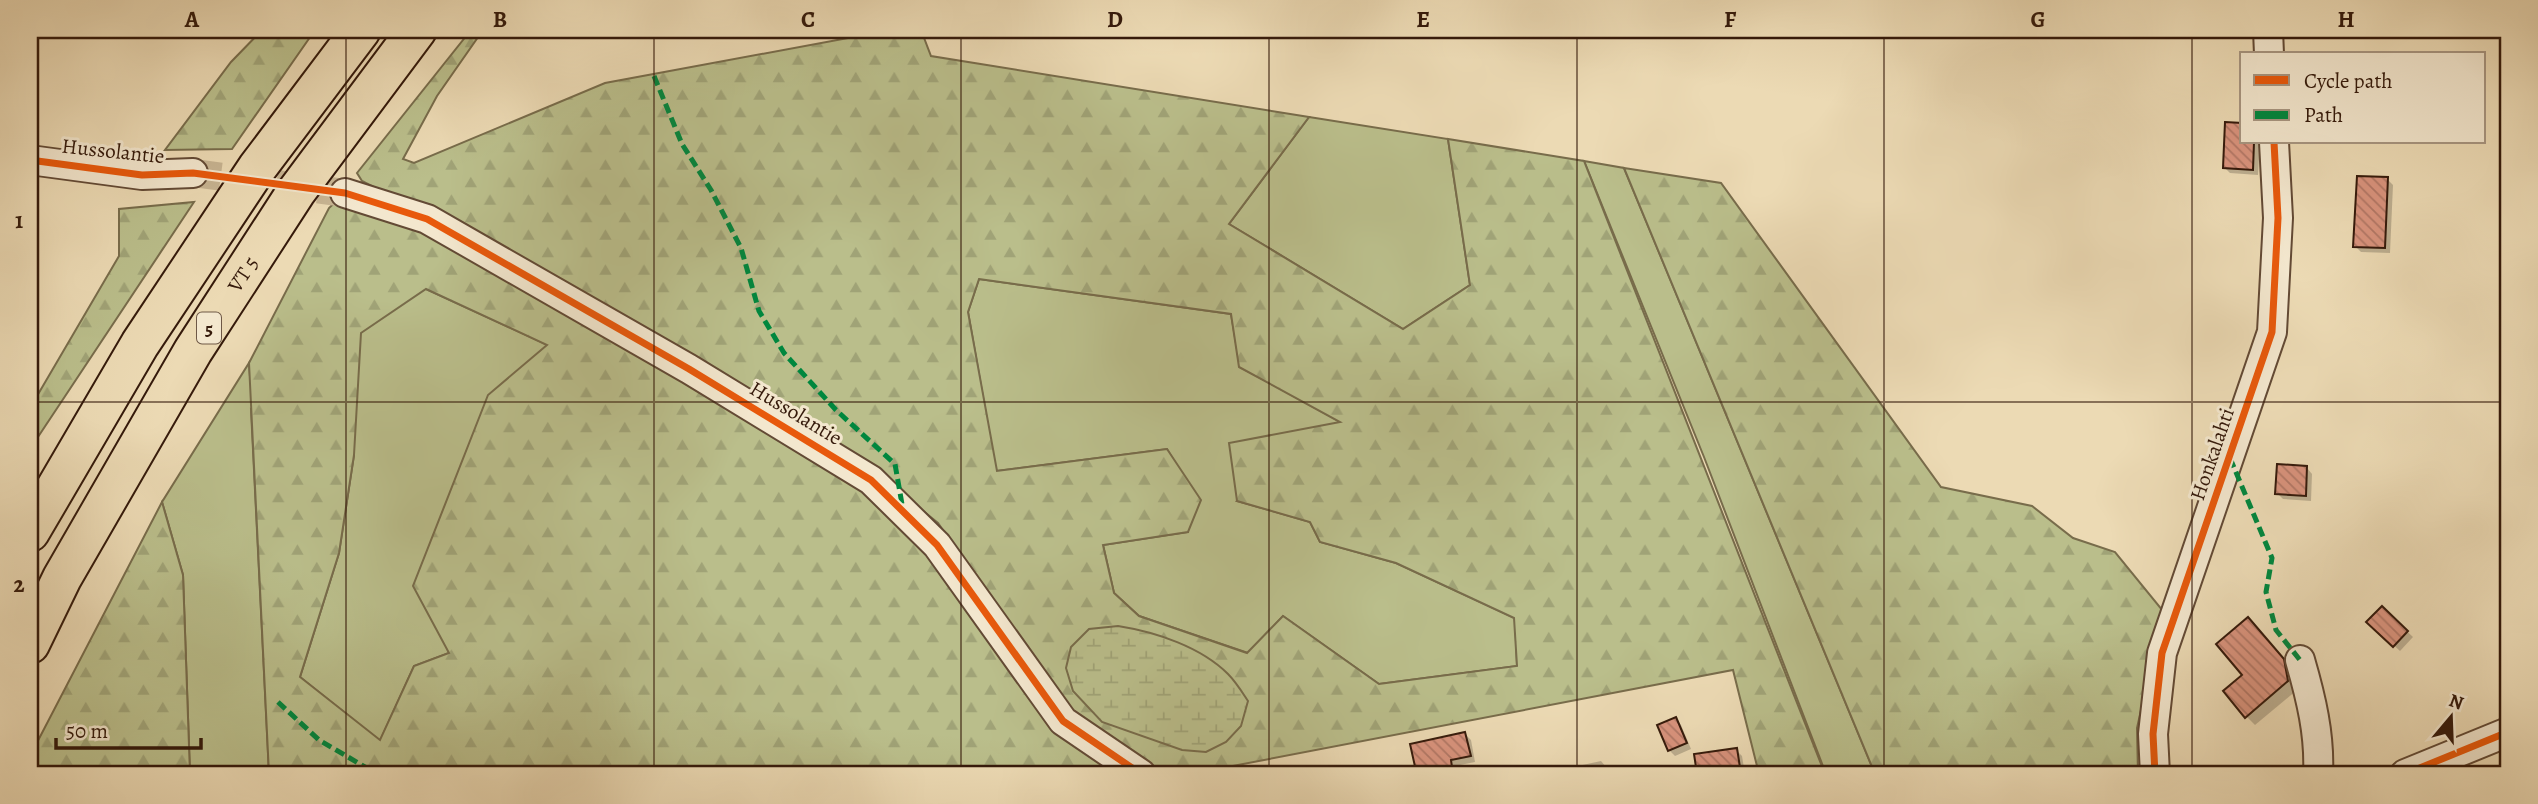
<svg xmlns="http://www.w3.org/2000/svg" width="2538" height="804" font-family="Alegreya,serif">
<defs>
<pattern id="forest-firs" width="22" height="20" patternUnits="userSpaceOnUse" patternTransform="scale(1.75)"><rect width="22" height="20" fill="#babe8b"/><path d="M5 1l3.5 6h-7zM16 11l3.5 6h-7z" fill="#a0a377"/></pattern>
<pattern id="wetland-marsh" width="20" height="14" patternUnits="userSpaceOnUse" patternTransform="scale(1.75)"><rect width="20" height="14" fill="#babe8b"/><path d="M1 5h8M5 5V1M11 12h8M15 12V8" fill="none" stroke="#a0a377"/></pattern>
<pattern id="building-back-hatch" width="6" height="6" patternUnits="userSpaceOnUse" patternTransform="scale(1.75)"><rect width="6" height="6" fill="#d9937d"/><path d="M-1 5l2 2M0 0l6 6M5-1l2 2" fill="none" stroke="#b17765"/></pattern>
</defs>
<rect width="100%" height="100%" fill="#ecdab4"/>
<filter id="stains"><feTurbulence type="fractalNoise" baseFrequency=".00286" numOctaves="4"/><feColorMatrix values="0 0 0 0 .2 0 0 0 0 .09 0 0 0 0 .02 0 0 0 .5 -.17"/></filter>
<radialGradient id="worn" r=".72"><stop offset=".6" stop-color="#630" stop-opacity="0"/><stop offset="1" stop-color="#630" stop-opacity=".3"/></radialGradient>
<g fill="#babe8b" stroke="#786c4b" stroke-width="2">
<path d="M 1309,117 L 1448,139 L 1470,285 L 1403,329 L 1229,224 Z"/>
<path d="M 1584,161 L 1624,168 L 1875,774 L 1826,774 L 1704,457 Z"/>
<path d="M 456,235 L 426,289 L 548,345 L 449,653 L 414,666 L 380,741 L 300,677 L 339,553 L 354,455 L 251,409 L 269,774 L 190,774 L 183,575 L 162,502 L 249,363 L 250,377 Z"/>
<path d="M 979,279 L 1231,314 L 1240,367 L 1341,422 L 1237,501 L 1310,522 L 1320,542 L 1396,563 L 1515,618 L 1517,666 L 1379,684 L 1283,616 L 1248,653 L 1139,616 L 1114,593 L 1103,545 L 1188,532 L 1182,474 L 1167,449 L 996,471 L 968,312 Z"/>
</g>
<g fill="url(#forest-firs)" stroke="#786c4b" stroke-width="2" fill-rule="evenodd">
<path d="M 262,30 L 315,30 L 232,149 L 165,150 L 231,62 Z"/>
<path d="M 471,30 L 483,30 L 437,96 L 403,159 L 414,163 L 605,83 L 891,30 L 921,30 L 931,56 L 1309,117 L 1229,224 L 1403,329 L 1470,285 L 1448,139 L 1584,161 L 1825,774 L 1759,774 L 1733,670 L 1191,774 L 1157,774 L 1071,716 L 938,523 L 876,473 L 548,277 L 362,181 L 357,173 ZM 979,279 L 1231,314 L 1239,367 L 1340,422 L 1229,443 L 1237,501 L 1310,522 L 1320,542 L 1396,563 L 1514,618 L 1517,666 L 1379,684 L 1283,616 L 1247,653 L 1139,616 L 1114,593 L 1103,545 L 1188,532 L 1201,500 L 1167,449 L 997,471 L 968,312 Z"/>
<path d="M 1624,168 L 1721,183 L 1941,487 L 2032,506 L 2073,538 L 2115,552 L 2163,611 L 2137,728 L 2138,774 L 1875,774 Z"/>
<path d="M 345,193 L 427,219 L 871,480 L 1063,721 L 1141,774 L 269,774 L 249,363 L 329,208 ZM 426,289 L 547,345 L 488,395 L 413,586 L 449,653 L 414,666 L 380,740 L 300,677 L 339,553 L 354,455 L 361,333 Z"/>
<path d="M 194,202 L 30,449 L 30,408 L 119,256 L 119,209 Z"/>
<path d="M 162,502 L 183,575 L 190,774 L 30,774 L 30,756 Z"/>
</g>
<path fill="url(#wetland-marsh)" stroke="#786c4b" stroke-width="2" d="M 1118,626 C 1156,632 1201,647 1228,674 C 1236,682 1242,692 1248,701 L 1241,726 L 1226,742 L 1206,752 L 1182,750 L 1102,722 L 1073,691 L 1066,668 L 1071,647 L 1089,629 Z"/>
<g fill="#0003">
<path d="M 2242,63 L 2242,89 L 2240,86 L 2239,64 Z"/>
<path d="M 2227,124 L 2242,124 L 2242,142 L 2260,142 L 2258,175 L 2230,173 L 2225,168 Z"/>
<path d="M 2387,179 L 2393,185 L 2390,253 L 2361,252 L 2355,246 Z"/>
<path d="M 2307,468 L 2312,474 L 2311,501 L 2283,499 L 2277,493 Z"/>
<path d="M 2382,608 L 2413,637 L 2400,651 L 2369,622 Z"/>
<path d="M 2256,628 L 2292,670 L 2297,690 L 2255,725 L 2246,716 L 2244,675 Z"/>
<path d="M 1676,719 L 1681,725 L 1691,749 L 1675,756 L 1669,750 Z"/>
<path d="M 1465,734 L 1471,740 L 1475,762 L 1455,766 L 1457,774 L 1421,774 L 1417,770 Z"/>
<path d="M 1736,750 L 1742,756 L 1745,774 L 1699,774 L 1696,756 Z"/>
<path d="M 1601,761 L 1606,767 L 1608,774 L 1565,774 L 1564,769 Z"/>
</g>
<g fill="url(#building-back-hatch)" stroke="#351a0b" stroke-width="2">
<path d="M 2225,122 L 2242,123 L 2242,142 L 2254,142 L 2253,170 L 2223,168 Z"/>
<path d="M 2357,176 L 2388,177 L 2385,248 L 2353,247 Z"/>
<path d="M 2277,464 L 2307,466 L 2306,496 L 2275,494 Z"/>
<path d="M 2382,606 L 2408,631 L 2393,647 L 2366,622 Z"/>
<path d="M 2248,617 L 2284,659 L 2288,681 L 2245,718 L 2223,691 L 2242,675 L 2216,644 Z"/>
<path d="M 1676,717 L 1687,743 L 1668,751 L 1657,725 Z"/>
<path d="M 1465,732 L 1471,756 L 1451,760 L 1453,774 L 1430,774 L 1428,768 L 1416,771 L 1410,744 Z"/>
<path d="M 1737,748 L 1741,774 L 1697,774 L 1694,754 Z"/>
</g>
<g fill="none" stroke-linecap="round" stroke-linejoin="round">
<path stroke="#c7b492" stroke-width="28" stroke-dasharray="28 14" stroke-linecap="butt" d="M 193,173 L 345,193"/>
<g stroke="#634a35" stroke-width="32">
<g id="minor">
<path d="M 2268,30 L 2269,54"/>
<path d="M 30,160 L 142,175 L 193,173"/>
<path d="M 345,193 L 427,219 L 689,369 L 871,480 L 937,545 L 1063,721 L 1141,774"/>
<path d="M 2300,660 C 2311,698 2320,735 2318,774"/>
<path d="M 2155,774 L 2153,734 L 2162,653 L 2272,332 L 2278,218 L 2274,142"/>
<path d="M 2405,774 L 2508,732"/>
</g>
</g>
<g stroke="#351a0b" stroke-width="42">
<g id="highway">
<path d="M 30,532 L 140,344 L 257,168 L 361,30"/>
<path id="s1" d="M 30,644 L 62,578 L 193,351 L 296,192 L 417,30"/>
</g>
</g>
<use href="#minor" stroke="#f3e7ce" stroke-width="28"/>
<use href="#highway" stroke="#ecdab4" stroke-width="38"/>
<g stroke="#00873e" stroke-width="5" stroke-dasharray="10 5" stroke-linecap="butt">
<path d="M 654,76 L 682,144 L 711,190 L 741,248 L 759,311 L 784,353 L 836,410 L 895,464 L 903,510"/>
<path d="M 2230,458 L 2272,558 L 2266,592 L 2276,630 L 2300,660"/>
<path d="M 278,702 L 319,740 L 377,774"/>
</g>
<g stroke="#f3e7ce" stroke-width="11">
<g id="cycleway">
<path d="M 30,160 L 142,175 L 193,173 L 345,193 L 427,219 L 689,369 L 871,480 L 937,545 L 1063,721 L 1141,774"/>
<path d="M 2155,774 L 2153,734 L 2162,653 L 2272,332 L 2278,218 L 2274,142"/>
<path d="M 2405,774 L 2508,732"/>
</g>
</g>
<use href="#cycleway" stroke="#e8590c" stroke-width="7"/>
</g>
<path fill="none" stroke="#351a0b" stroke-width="2" stroke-opacity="0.55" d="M 346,30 L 346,774M 654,30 L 654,774M 961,30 L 961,774M 1269,30 L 1269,774M 1577,30 L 1577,774M 1884,30 L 1884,774M 2192,30 L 2192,774M 30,402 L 2508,402"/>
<g text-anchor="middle" stroke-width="6" stroke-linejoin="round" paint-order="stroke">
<rect fill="#f3e7ce" stroke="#6e5846" stroke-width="2" x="197" y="312.5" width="24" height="31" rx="5"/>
<g font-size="19" font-weight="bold" fill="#351a0b">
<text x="209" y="335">5</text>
</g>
<g font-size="21" fill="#351a0b" stroke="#f3e7ce">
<text transform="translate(113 151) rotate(6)" y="7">Hussolantie</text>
<text dy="7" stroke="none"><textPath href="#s1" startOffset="427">VT 5</textPath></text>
<text transform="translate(796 413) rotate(31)" y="7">Hussolantie</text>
<text transform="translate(2212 454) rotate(-71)" y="7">Honkalahti</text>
</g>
</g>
<rect width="2538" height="804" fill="none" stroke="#ecdab4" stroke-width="77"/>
<rect x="2240" y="52" width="245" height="91" fill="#f3e7ce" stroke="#a79580" stroke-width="2"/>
<rect x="2254" y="75" width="35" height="10" fill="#e8590c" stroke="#a79580" stroke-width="2"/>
<text x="2304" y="88" font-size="21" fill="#351a0b">Cycle path</text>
<rect x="2254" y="110" width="35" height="10" fill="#00873e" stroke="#a79580" stroke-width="2"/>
<text x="2304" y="122" font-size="21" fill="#351a0b">Path</text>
<g transform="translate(2451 717) rotate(19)" stroke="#f3e7ce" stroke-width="5" paint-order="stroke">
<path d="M0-5L12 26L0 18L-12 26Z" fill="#351a0b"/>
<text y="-10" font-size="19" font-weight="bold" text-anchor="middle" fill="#351a0b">N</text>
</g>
<path d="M56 738v10h145v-10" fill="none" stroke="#351a0b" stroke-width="3.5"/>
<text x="66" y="738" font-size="21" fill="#351a0b" stroke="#f3e7ce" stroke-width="5" paint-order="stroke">50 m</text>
<rect x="38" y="38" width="2462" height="728" fill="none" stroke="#351a0b" stroke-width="2.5"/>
<g font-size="23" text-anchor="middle" font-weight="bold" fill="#351a0b">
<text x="192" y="27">A</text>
<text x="500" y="27">B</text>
<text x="808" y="27">C</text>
<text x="1115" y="27">D</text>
<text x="1423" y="27">E</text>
<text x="1730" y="27">F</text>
<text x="2038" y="27">G</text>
<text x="2346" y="27">H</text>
<text x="19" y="228">1</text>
<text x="19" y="592">2</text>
</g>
<rect width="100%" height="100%" filter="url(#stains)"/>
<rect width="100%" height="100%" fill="url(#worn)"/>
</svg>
